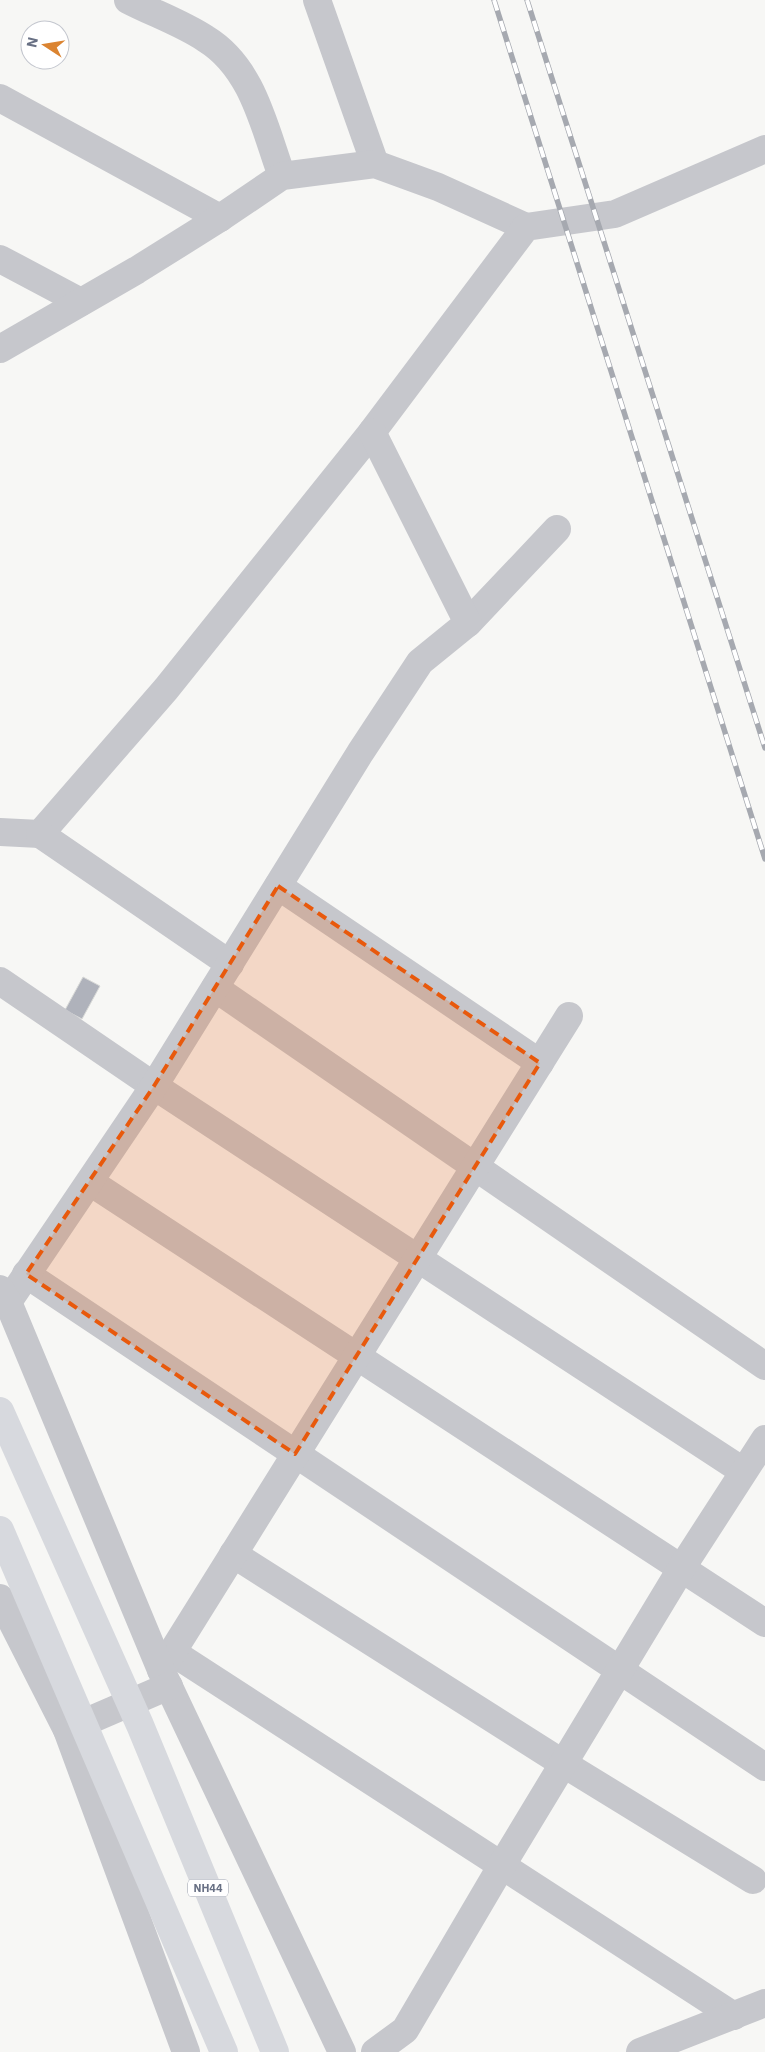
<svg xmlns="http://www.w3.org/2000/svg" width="765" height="2052" font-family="'IBM Plex Sans',sans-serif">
<rect width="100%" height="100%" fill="#f7f7f5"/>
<path fill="#afb2bb" stroke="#d8d9d7" d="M 83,977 L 100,986 L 82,1019 L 65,1010 Z"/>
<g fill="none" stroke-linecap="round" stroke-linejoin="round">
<g stroke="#c6c7cc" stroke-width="28">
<path d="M 128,0 C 153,13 182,23 206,39 C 253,68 264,127 282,176"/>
<path d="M 317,0 L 375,164"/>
<path d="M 0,98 L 220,218"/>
<path d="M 0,259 L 81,302"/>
<path d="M 0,349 L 137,270 L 220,218 L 282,176 L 375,164 L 438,187 L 526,227"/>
<path d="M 468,623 L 557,529"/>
<path d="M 0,832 L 40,834 L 166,689 L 372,432 L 526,227 L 615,214 L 765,149"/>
<path d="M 40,834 L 230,964"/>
<path d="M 278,886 L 540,1063"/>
<path d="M 0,981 L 154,1086 L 743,1471"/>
<path d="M 215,988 L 765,1366"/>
<path d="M 90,1182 L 765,1623"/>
<path d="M 26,1274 L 765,1767"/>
<path d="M 8,1302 L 154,1086 L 360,753 L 420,662 L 468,623 L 372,432"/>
<path d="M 233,1554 L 564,1764 L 753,1880"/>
<path d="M 172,1652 L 734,2016"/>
<path d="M 161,1670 L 569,1016"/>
<path d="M 375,2052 L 405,2030 L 502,1865 L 681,1569 L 765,1439"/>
</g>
<g stroke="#c6c7cc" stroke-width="28">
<path d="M 0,1289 L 8,1302 L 161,1670 L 342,2052"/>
<path d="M 0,1598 L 67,1730 L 186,2052"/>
<path d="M 67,1730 L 169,1686"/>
<path d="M 640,2052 L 765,2003"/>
</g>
<g stroke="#d7d9de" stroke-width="28">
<path d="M 0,1411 L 140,1725 L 275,2052"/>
<path d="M 0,1530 L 224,2052"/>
</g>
<g stroke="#a6a9b0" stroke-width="5.5">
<g id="rail">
<path d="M 494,0 L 765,859"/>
<path d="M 527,0 L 765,748"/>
</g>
</g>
<use href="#rail" stroke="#fff" stroke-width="4" stroke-dasharray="11" stroke-linecap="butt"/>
</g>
<path fill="#e8590c" fill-opacity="0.2" stroke="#e8590c" stroke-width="4" stroke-dasharray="10 6" stroke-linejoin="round" d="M 278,886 L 540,1063 L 295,1454 L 26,1274 L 154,1086 Z"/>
<g text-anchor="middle" stroke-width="5" stroke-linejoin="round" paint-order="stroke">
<rect fill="#fff" stroke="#959ba9" stroke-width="1" x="188" y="1879.5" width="40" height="17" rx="4"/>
<g font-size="11" font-weight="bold" fill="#687084">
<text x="208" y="1892">NH44</text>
</g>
</g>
<g transform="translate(45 45) rotate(282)"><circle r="24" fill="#ffffff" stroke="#c3c6ce"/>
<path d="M0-4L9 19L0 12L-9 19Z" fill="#db8431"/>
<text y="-8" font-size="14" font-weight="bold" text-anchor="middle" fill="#687084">N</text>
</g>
</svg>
